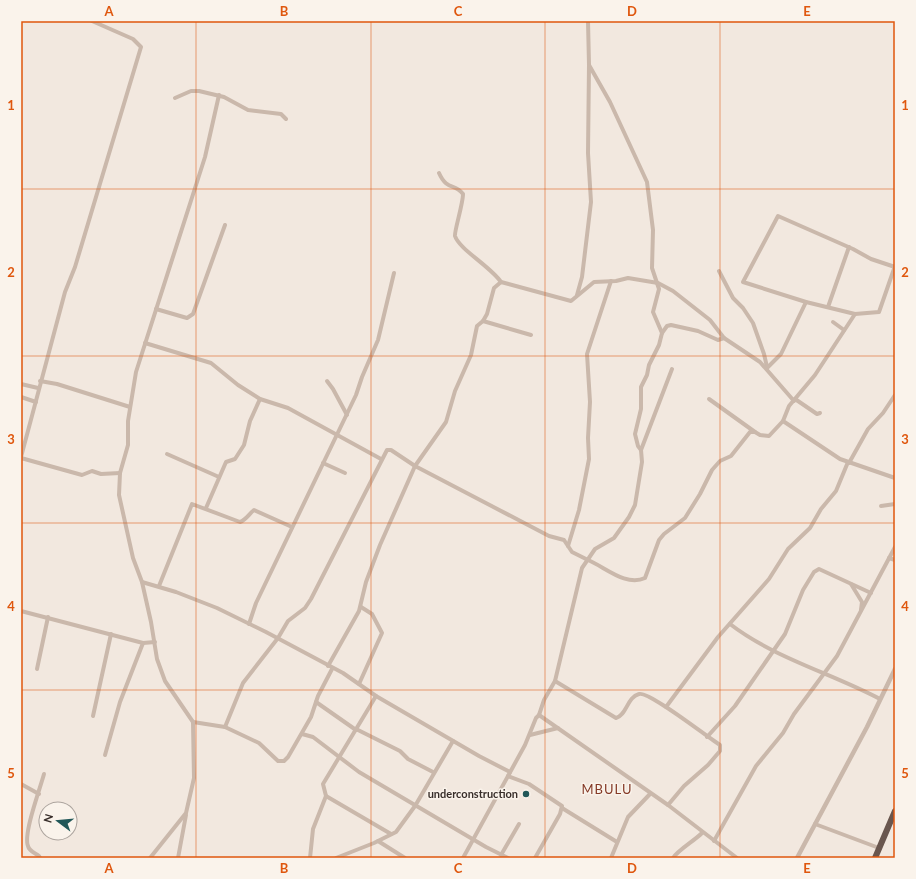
<svg xmlns="http://www.w3.org/2000/svg" width="916" height="879" font-family="Lato,sans-serif">
<rect width="100%" height="100%" fill="#f2e8df"/>
<g fill="none" stroke-linecap="round" stroke-linejoin="round">
<g stroke="#cab8ab" stroke-width="4">
<path d="M 589,65 L 610,102 L 647,182 L 653,230 L 652,268 L 659,289 L 653,312 L 662,333 L 659,345 L 649,365 L 647,375 L 641,387 L 641,409 L 635,434 L 638,446 L 641,450"/>
<path d="M 175,98 L 191,91 L 199,91 L 224,97 L 248,110 L 281,114 L 286,119"/>
<path d="M 439,173 C 447,191 455,183 463,194 C 463,204 454,232 455,236 C 459,249 491,267 501,282"/>
<path d="M 895,266 L 879,312 L 855,314 L 815,375 L 789,406 L 783,421 L 840,459 L 895,478"/>
<path d="M 719,271 L 733,298 L 743,308 L 753,323 L 764,354 L 767,367"/>
<path d="M 577,295 L 582,277 L 591,202 L 588,153 L 589,65 L 588,21"/>
<path d="M 828,307 L 849,247"/>
<path d="M 156,309 L 187,318 L 193,314 L 225,225"/>
<path d="M 855,314 L 806,302 L 743,282 L 778,216 L 853,249 L 871,259 L 895,267"/>
<path d="M 483,321 L 531,335"/>
<path d="M 833,322 L 844,330"/>
<path d="M 662,333 L 667,326 L 671,325 L 698,331 L 718,340 L 724,338"/>
<path d="M 145,343 L 211,363 L 238,385 L 260,399 L 288,408 L 381,459"/>
<path d="M 767,368 L 781,354 L 806,302"/>
<path d="M 40,381 L 57,384 L 130,407"/>
<path d="M 327,381 L 333,389 L 347,415"/>
<path d="M 21,384 L 38,388"/>
<path d="M 21,397 L 36,402"/>
<path d="M 709,399 L 755,432"/>
<path d="M 795,399 L 817,414 L 820,413"/>
<path d="M 167,454 L 219,477"/>
<path d="M 21,457 L 65,292 L 75,267 L 141,47 L 133,39 L 92,21"/>
<path d="M 21,458 L 82,475 L 92,471 L 101,474 L 120,473"/>
<path d="M 323,463 L 345,473"/>
<path d="M 849,463 L 868,429 L 883,413 L 895,395"/>
<path d="M 881,506 L 895,504"/>
<path d="M 206,508 L 226,462 L 235,459 L 244,445 L 250,421 L 260,399"/>
<path d="M 568,546 L 579,510 L 589,459 L 588,438 L 590,402 L 587,354 L 611,281"/>
<path d="M 889,558 L 895,560"/>
<path d="M 588,560 C 605,567 626,587 645,578 L 659,540 L 664,534 L 685,518 L 700,494 L 712,470 L 720,461 L 731,456 L 750,432 L 755,432 L 760,435 L 769,436 L 783,421"/>
<path d="M 142,582 L 176,592 L 217,608 L 266,632 L 343,673 L 376,696 L 479,756 L 510,772"/>
<path d="M 851,584 L 862,602 L 861,610"/>
<path d="M 159,586 L 192,504 L 240,522 C 246,520 249,514 254,510 L 292,527"/>
<path d="M 21,611 L 143,643 L 155,642"/>
<path d="M 249,624 L 256,603 L 356,395 L 362,377 L 378,340 L 394,273"/>
<path d="M 730,624 C 774,658 831,673 880,699"/>
<path d="M 328,666 L 359,611 L 366,582 L 380,545 L 415,466 L 446,422 L 455,391 L 471,355 L 477,326 L 483,321 L 487,314 L 494,288 L 501,282 L 571,301 L 594,282 L 616,281 L 628,278 L 658,283 L 673,291 L 710,320 L 724,338 L 760,362 L 794,401"/>
<path d="M 37,669 L 48,617"/>
<path d="M 555,681 L 616,718 C 627,715 627,697 639,694 C 649,691 707,737 720,745 L 720,751 L 708,765 L 684,786 L 668,805"/>
<path d="M 359,684 L 382,633 L 372,614 L 361,607"/>
<path d="M 316,702 L 356,730"/>
<path d="M 666,707 L 718,637 L 769,579 L 788,549 L 810,528 L 821,509 L 836,491 L 848,462"/>
<path d="M 539,715 L 544,700 L 555,681 L 582,568 L 595,549 L 614,538 L 629,517 L 635,505 L 642,462 L 641,450 L 672,369"/>
<path d="M 93,716 L 111,634"/>
<path d="M 193,722 L 225,727 L 259,743 L 278,761 L 284,761 L 288,757 L 311,717 L 318,696 L 332,669"/>
<path d="M 225,727 L 243,683 L 278,638 L 288,621 L 305,608 L 311,599 L 387,450 L 391,450 L 415,466 L 549,536 L 564,540 L 572,552 L 588,560"/>
<path d="M 356,729 L 400,751 L 408,759 L 433,772"/>
<path d="M 302,734 L 313,737 L 359,772 L 486,847 L 508,858"/>
<path d="M 530,735 L 558,728"/>
<path d="M 707,737 L 735,706 L 785,634 L 803,590 L 814,572 L 819,569 L 871,593"/>
<path d="M 105,755 L 120,702 L 143,643"/>
<path d="M 508,776 L 529,784 L 562,806 L 560,814 L 535,858"/>
<path d="M 21,784 L 39,794"/>
<path d="M 326,796 L 391,834"/>
<path d="M 562,808 L 617,842"/>
<path d="M 815,824 L 879,848"/>
<path d="M 378,841 L 405,858"/>
<path d="M 714,841 L 756,766 L 783,733 L 794,714 L 837,656 L 895,547"/>
<path d="M 501,855 L 519,824"/>
<path d="M 40,858 L 39,856 C 35,853 29,851 28,846 C 23,834 40,789 44,774"/>
<path d="M 150,858 L 186,813 L 194,778 L 193,722 L 165,681 L 157,659 L 151,622 L 142,582 L 133,558 L 119,495 L 120,473 L 128,445 L 128,421 L 136,372 L 205,157 L 219,95"/>
<path d="M 178,858 L 186,815"/>
<path d="M 310,858 L 313,829 L 326,796 L 323,784 L 376,696"/>
<path d="M 336,858 L 374,843 L 396,832 L 415,806 L 453,741"/>
<path d="M 463,858 L 525,745 L 536,718 L 539,715 L 668,805 L 737,858"/>
<path d="M 611,858 L 628,817 L 650,794"/>
<path d="M 673,858 C 678,850 694,841 702,833"/>
</g>
<path stroke="#cab8ab" stroke-width="4.5" d="M 797,858 L 867,727 L 895,669"/>
<path stroke="#69564e" stroke-width="6" d="M 875,858 L 895,811"/>
</g>
<path fill="none" stroke="#df570e" stroke-width="1" stroke-opacity="0.55" d="M 196,21 L 196,858M 371,21 L 371,858M 545,21 L 545,858M 720,21 L 720,858M 21,189 L 895,189M 21,356 L 895,356M 21,523 L 895,523M 21,690 L 895,690"/>
<circle fill="#215758" stroke="#faf3eb" stroke-width="1.5" cx="526" cy="794" r="4"/>
<g text-anchor="middle" stroke-width="3" stroke-linejoin="round" paint-order="stroke">
<g font-size="11" font-weight="bold" fill="#382e2a" stroke="#faf3eb" text-anchor="end">
<text x="518" y="798">underconstruction</text>
</g>
<g font-size="13" letter-spacing="1" fill="#843926" stroke="#faf3eb">
<text x="607" y="794">MBULU</text>
</g>
</g>
<rect width="916" height="879" fill="none" stroke="#faf3eb" stroke-width="44"/>
<g transform="translate(58 821) rotate(286)"><circle r="19" fill="#faf3eb" stroke="#aca49e"/>
<path d="M0-3L7 15L0 10L-7 15Z" fill="#215758"/>
<text y="-6" font-size="11" font-weight="bold" text-anchor="middle" fill="#382e2a">N</text>
</g>
<rect x="22" y="22" width="872" height="835" fill="none" stroke="#df570e" stroke-width="1.5"/>
<g font-size="13" text-anchor="middle" font-weight="bold" fill="#df570e">
<text x="109" y="16">A</text>
<text x="284" y="16">B</text>
<text x="458" y="16">C</text>
<text x="632" y="16">D</text>
<text x="807" y="16">E</text>
<text x="11" y="110">1</text>
<text x="905" y="110">1</text>
<text x="11" y="277">2</text>
<text x="905" y="277">2</text>
<text x="11" y="444">3</text>
<text x="905" y="444">3</text>
<text x="11" y="611">4</text>
<text x="905" y="611">4</text>
<text x="11" y="778">5</text>
<text x="905" y="778">5</text>
<text x="109" y="873">A</text>
<text x="284" y="873">B</text>
<text x="458" y="873">C</text>
<text x="632" y="873">D</text>
<text x="807" y="873">E</text>
</g>
</svg>
